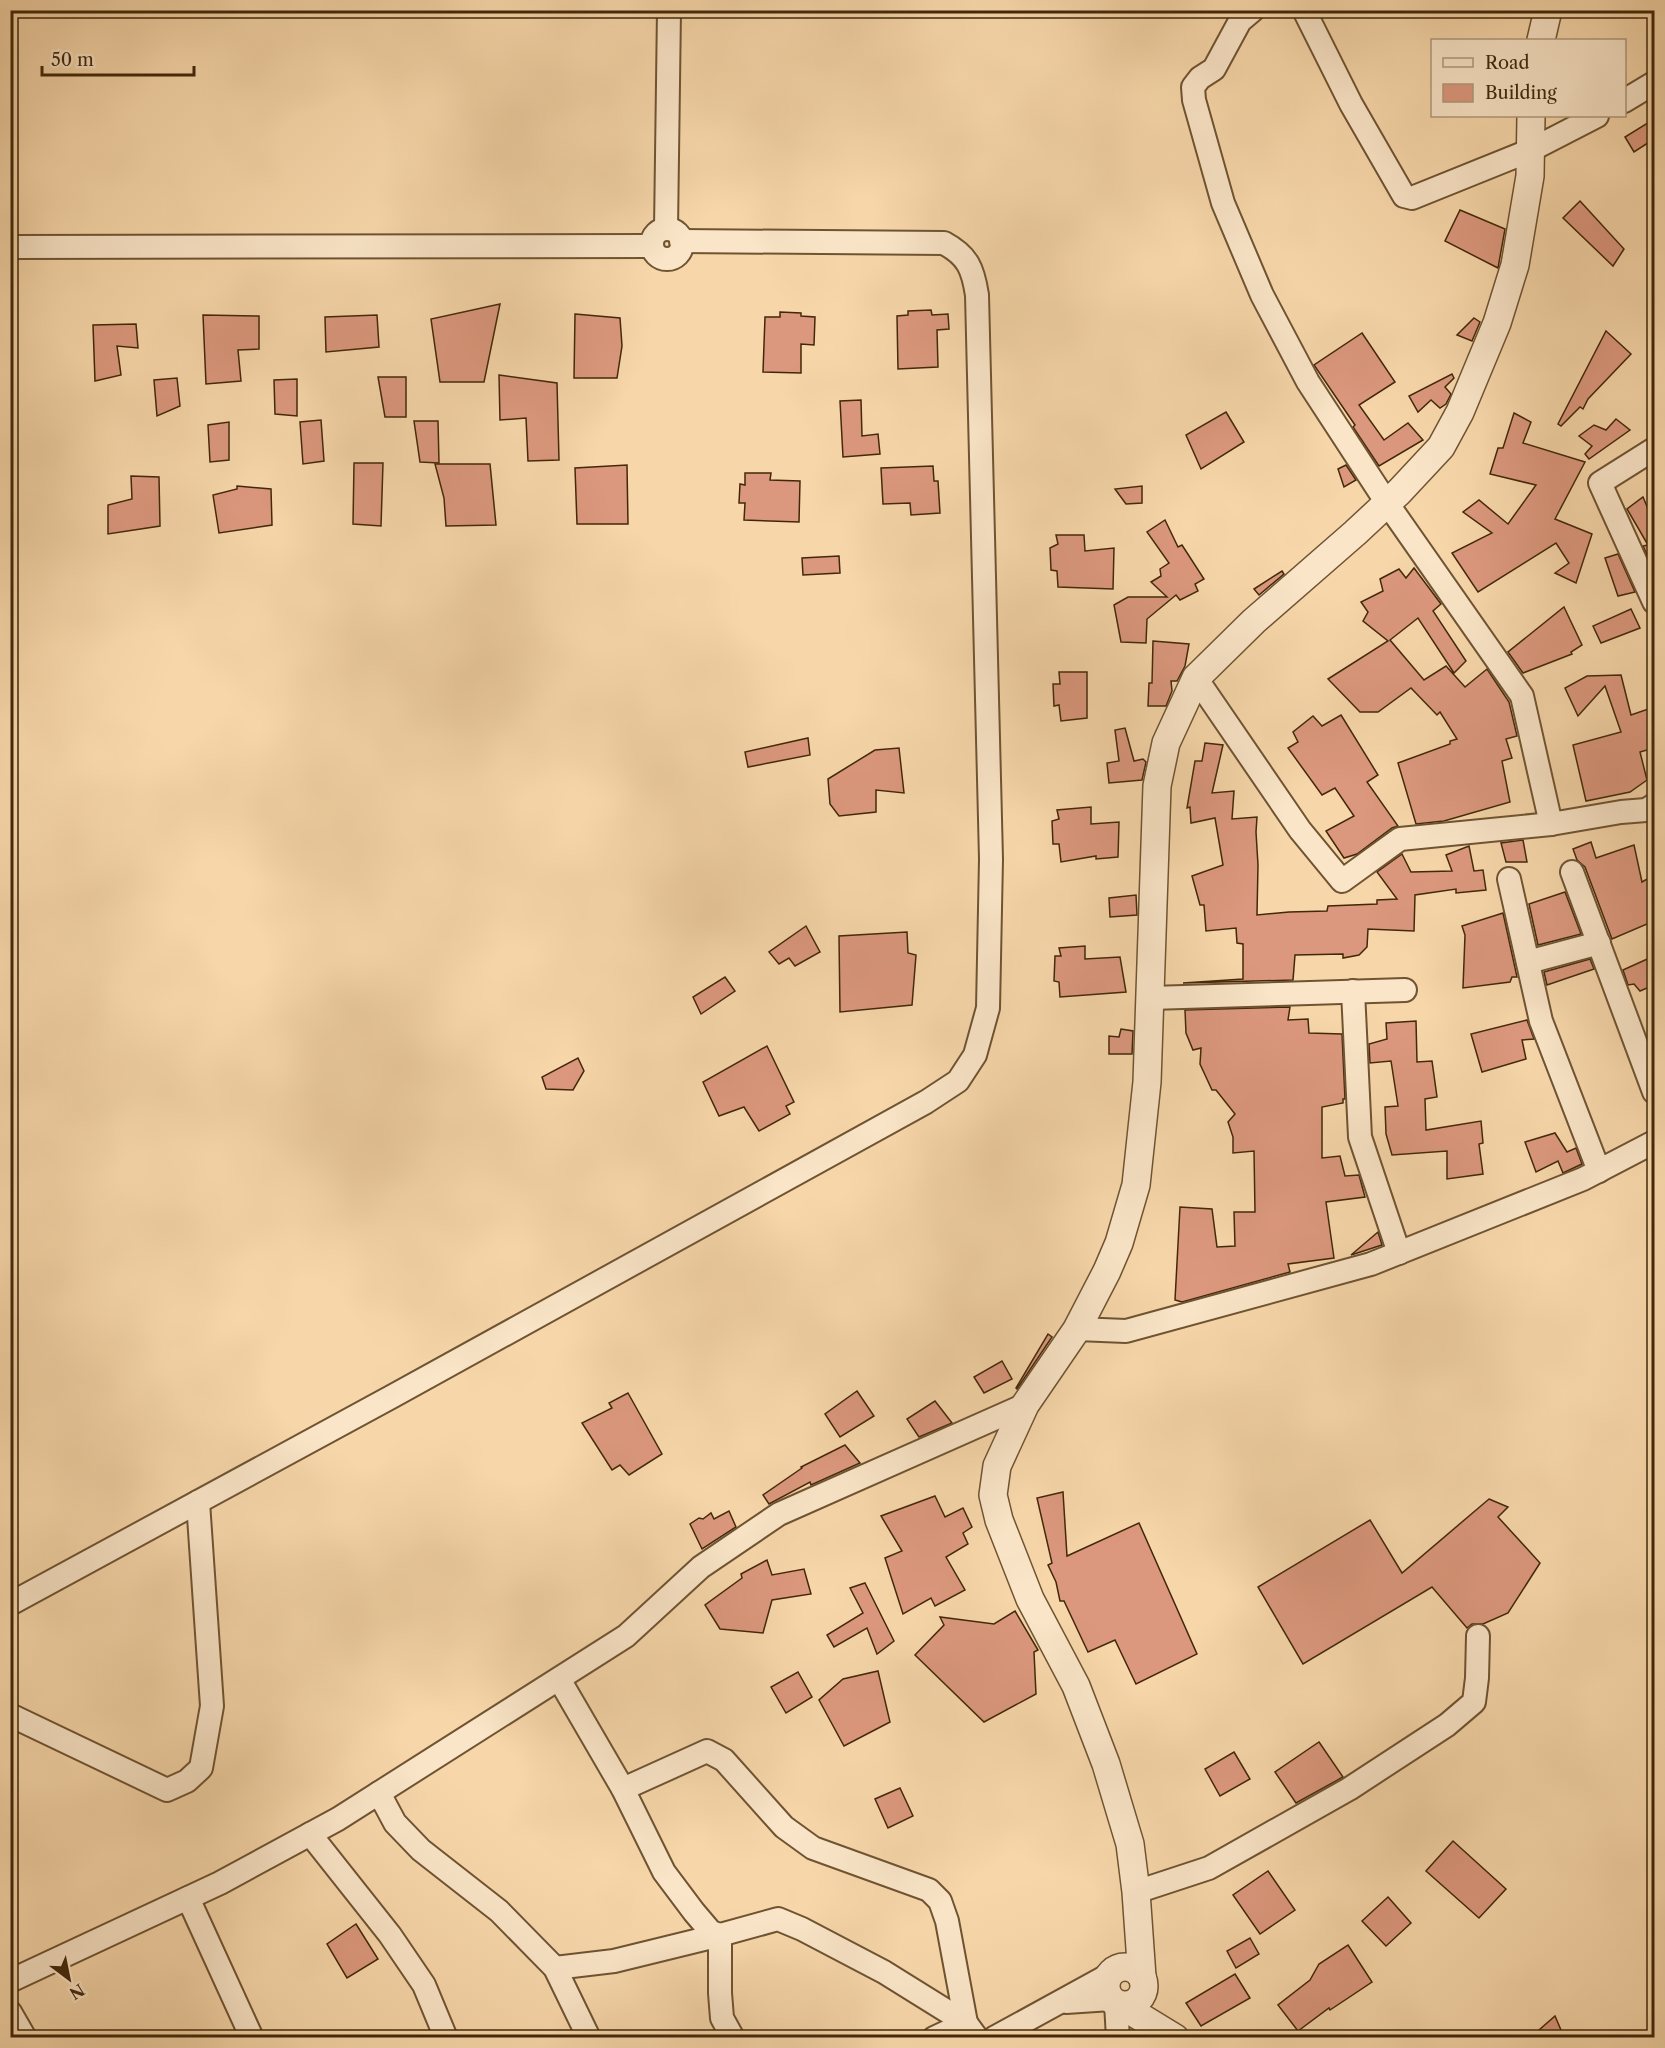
<svg xmlns="http://www.w3.org/2000/svg" width="1665" height="2048" font-family="'Libre Caslon Text',serif">
<rect width="100%" height="100%" fill="#f7d7aa"/>
<filter id="stains"><feTurbulence type="fractalNoise" baseFrequency=".00333" numOctaves="4"/><feColorMatrix values="0 0 0 0 .2 0 0 0 0 .09 0 0 0 0 .02 0 0 0 .5 -.17"/></filter>
<radialGradient id="worn" r=".72"><stop offset=".6" stop-color="#630" stop-opacity="0"/><stop offset="1" stop-color="#630" stop-opacity=".3"/></radialGradient>
<g fill="#dc987e" stroke="#42280a" stroke-width="1.5">
<path d="M 1654,119 L 1654,139 L 1634,152 L 1625,137 Z"/>
<path d="M 1580,201 L 1624,249 L 1613,266 L 1563,218 Z"/>
<path d="M 1460,210 L 1505,229 L 1498,268 L 1445,241 Z"/>
<path d="M 500,304 L 484,382 L 440,382 L 431,319 Z"/>
<path d="M 931,310 L 932,315 L 948,314 L 949,329 L 937,330 L 938,367 L 898,369 L 897,316 L 908,315 L 908,311 Z"/>
<path d="M 780,312 L 801,313 L 801,316 L 815,317 L 814,345 L 801,344 L 801,373 L 763,372 L 765,317 L 780,317 Z"/>
<path d="M 575,314 L 620,318 L 622,346 L 617,378 L 574,378 Z"/>
<path d="M 203,315 L 259,316 L 259,349 L 238,350 L 241,381 L 206,384 Z"/>
<path d="M 377,315 L 379,347 L 326,352 L 325,317 Z"/>
<path d="M 1474,318 L 1480,322 L 1472,341 L 1457,335 Z"/>
<path d="M 136,324 L 138,348 L 117,346 L 121,375 L 95,381 L 93,325 Z"/>
<path d="M 1606,331 L 1631,354 L 1588,399 L 1583,409 L 1580,407 L 1561,426 L 1558,424 Z"/>
<path d="M 1362,333 L 1395,382 L 1359,405 L 1384,440 L 1408,423 L 1423,440 L 1379,466 L 1353,427 L 1355,425 L 1314,365 Z"/>
<path d="M 1452,374 L 1454,378 L 1445,387 L 1451,394 L 1446,404 L 1440,408 L 1431,400 L 1418,412 L 1409,396 Z"/>
<path d="M 499,375 L 557,383 L 559,460 L 528,461 L 526,418 L 500,420 Z"/>
<path d="M 378,377 L 406,377 L 406,417 L 385,417 Z"/>
<path d="M 177,378 L 180,406 L 157,416 L 154,380 Z"/>
<path d="M 297,379 L 297,416 L 275,414 L 274,380 Z"/>
<path d="M 861,400 L 862,436 L 878,434 L 880,454 L 843,457 L 840,401 Z"/>
<path d="M 1226,412 L 1244,442 L 1201,469 L 1186,435 Z"/>
<path d="M 1514,413 L 1531,422 L 1523,443 L 1585,462 L 1555,519 L 1592,534 L 1576,583 L 1555,573 L 1569,563 L 1556,543 L 1478,592 L 1452,553 L 1492,533 L 1463,512 L 1479,500 L 1508,524 L 1536,485 L 1490,474 L 1498,448 L 1503,448 Z"/>
<path d="M 1616,419 L 1630,430 L 1589,459 L 1585,454 L 1592,446 L 1579,436 L 1594,425 L 1606,430 Z"/>
<path d="M 321,420 L 324,461 L 303,464 L 300,422 Z"/>
<path d="M 414,421 L 438,421 L 439,463 L 420,462 Z"/>
<path d="M 229,422 L 229,460 L 210,462 L 208,425 Z"/>
<path d="M 354,463 L 383,463 L 381,526 L 353,524 Z"/>
<path d="M 435,464 L 490,464 L 496,525 L 446,526 L 444,498 Z"/>
<path d="M 627,465 L 628,524 L 577,524 L 575,468 Z"/>
<path d="M 1346,465 L 1356,480 L 1344,487 L 1338,469 Z"/>
<path d="M 933,466 L 934,481 L 938,481 L 940,513 L 911,515 L 910,503 L 883,504 L 881,468 Z"/>
<path d="M 745,473 L 771,473 L 770,480 L 800,481 L 799,522 L 744,520 L 745,503 L 739,503 L 740,484 L 745,485 Z"/>
<path d="M 131,476 L 159,477 L 160,526 L 108,534 L 108,505 L 132,499 Z"/>
<path d="M 237,486 L 271,489 L 272,525 L 219,533 L 213,495 L 237,489 Z"/>
<path d="M 1142,486 L 1142,503 L 1126,504 L 1115,489 Z"/>
<path d="M 1643,497 L 1654,523 L 1654,570 L 1643,546 L 1648,545 L 1627,509 Z"/>
<path d="M 1165,520 L 1178,547 L 1182,545 L 1204,579 L 1195,584 L 1198,591 L 1180,600 L 1176,595 L 1147,619 L 1146,643 L 1121,642 L 1114,605 L 1128,597 L 1167,597 L 1151,582 L 1161,576 L 1160,569 L 1169,563 L 1147,532 Z"/>
<path d="M 1056,535 L 1084,535 L 1085,551 L 1114,548 L 1113,589 L 1058,587 L 1057,571 L 1051,570 L 1050,548 L 1058,544 Z"/>
<path d="M 1618,554 L 1635,592 L 1618,596 L 1605,558 Z"/>
<path d="M 839,556 L 840,573 L 803,575 L 802,558 Z"/>
<path d="M 1414,568 L 1441,604 L 1433,611 L 1466,661 L 1454,673 L 1418,618 L 1390,640 L 1424,680 L 1446,666 L 1465,687 L 1487,669 L 1509,702 L 1517,736 L 1506,739 L 1512,758 L 1502,761 L 1510,802 L 1444,821 L 1416,824 L 1398,763 L 1450,744 L 1450,741 L 1457,739 L 1440,712 L 1437,715 L 1411,688 L 1378,712 L 1360,712 L 1328,679 L 1388,641 L 1363,621 L 1368,612 L 1361,602 L 1383,591 L 1380,579 L 1399,569 L 1406,578 Z"/>
<path d="M 1282,571 L 1284,574 L 1259,595 L 1254,589 Z"/>
<path d="M 1564,607 L 1582,645 L 1571,652 L 1572,654 L 1523,673 L 1508,652 Z"/>
<path d="M 1631,609 L 1640,628 L 1601,643 L 1593,626 Z"/>
<path d="M 1153,641 L 1189,644 L 1185,666 L 1177,681 L 1171,681 L 1172,691 L 1166,706 L 1148,706 L 1149,683 L 1152,683 Z"/>
<path d="M 1059,672 L 1087,672 L 1087,718 L 1061,721 L 1059,705 L 1054,706 L 1053,684 L 1060,684 Z"/>
<path d="M 1621,675 L 1631,715 L 1654,707 L 1654,748 L 1640,752 L 1647,780 L 1630,792 L 1586,801 L 1573,745 L 1621,732 L 1605,686 L 1578,716 L 1565,688 L 1587,676 Z"/>
<path d="M 1341,715 L 1378,775 L 1367,782 L 1398,826 L 1392,828 L 1357,854 L 1344,858 L 1326,831 L 1354,816 L 1335,788 L 1322,795 L 1288,748 L 1298,742 L 1293,732 L 1313,716 L 1322,726 Z"/>
<path d="M 1125,728 L 1134,761 L 1143,759 L 1146,762 L 1142,780 L 1109,783 L 1107,763 L 1119,761 L 1115,730 Z"/>
<path d="M 808,738 L 810,755 L 748,767 L 745,752 Z"/>
<path d="M 1205,743 L 1223,745 L 1212,793 L 1234,791 L 1232,819 L 1257,817 L 1256,832 L 1258,865 L 1257,915 L 1289,912 L 1327,911 L 1328,906 L 1377,904 L 1377,900 L 1397,899 L 1377,872 L 1402,854 L 1411,872 L 1452,871 L 1446,855 L 1469,846 L 1474,871 L 1483,870 L 1486,890 L 1456,893 L 1456,889 L 1415,895 L 1414,931 L 1368,929 L 1367,947 L 1359,955 L 1343,958 L 1343,954 L 1295,955 L 1293,980 L 1183,983 L 1243,979 L 1243,944 L 1237,943 L 1236,928 L 1206,931 L 1204,905 L 1200,905 L 1192,876 L 1223,865 L 1215,818 L 1191,823 L 1190,807 L 1187,808 L 1195,761 L 1202,761 Z"/>
<path d="M 899,748 L 904,793 L 876,790 L 876,812 L 839,816 L 830,804 L 828,779 L 875,750 Z"/>
<path d="M 1091,807 L 1091,824 L 1119,822 L 1118,857 L 1096,859 L 1096,856 L 1061,862 L 1059,844 L 1053,844 L 1052,821 L 1059,819 L 1057,810 Z"/>
<path d="M 1523,840 L 1527,862 L 1506,862 L 1501,843 Z"/>
<path d="M 1591,842 L 1596,858 L 1634,845 L 1642,882 L 1654,875 L 1654,921 L 1612,939 L 1585,867 L 1577,860 L 1573,849 Z"/>
<path d="M 1565,892 L 1581,934 L 1538,945 L 1529,904 Z"/>
<path d="M 1136,895 L 1137,915 L 1110,917 L 1109,898 Z"/>
<path d="M 1503,913 L 1517,977 L 1512,977 L 1510,982 L 1463,988 L 1465,935 L 1462,926 Z"/>
<path d="M 806,926 L 820,952 L 795,966 L 789,958 L 779,964 L 769,952 Z"/>
<path d="M 907,932 L 908,953 L 916,955 L 912,1005 L 840,1012 L 839,936 Z"/>
<path d="M 1085,946 L 1085,959 L 1120,957 L 1126,992 L 1060,997 L 1059,982 L 1054,981 L 1055,956 L 1061,956 L 1059,948 Z"/>
<path d="M 1654,956 L 1654,985 L 1640,991 L 1634,984 L 1628,985 L 1623,970 Z"/>
<path d="M 1590,959 L 1594,969 L 1547,985 L 1544,972 Z"/>
<path d="M 725,977 L 735,991 L 701,1014 L 693,997 Z"/>
<path d="M 1290,1007 L 1288,1020 L 1308,1019 L 1309,1033 L 1342,1034 L 1345,1099 L 1343,1099 L 1343,1103 L 1322,1107 L 1322,1158 L 1340,1156 L 1345,1176 L 1359,1175 L 1365,1197 L 1326,1202 L 1334,1258 L 1288,1264 L 1290,1272 L 1182,1302 L 1175,1300 L 1180,1207 L 1212,1209 L 1217,1247 L 1235,1246 L 1234,1212 L 1255,1212 L 1254,1151 L 1233,1153 L 1233,1137 L 1228,1122 L 1235,1114 L 1216,1090 L 1212,1090 L 1200,1064 L 1201,1048 L 1193,1050 L 1186,1033 L 1185,1010 Z"/>
<path d="M 1527,1020 L 1534,1039 L 1522,1040 L 1526,1059 L 1482,1072 L 1471,1034 Z"/>
<path d="M 1416,1021 L 1417,1062 L 1432,1061 L 1437,1097 L 1425,1099 L 1426,1130 L 1481,1121 L 1483,1143 L 1479,1144 L 1483,1174 L 1447,1179 L 1447,1151 L 1392,1155 L 1386,1134 L 1385,1107 L 1398,1106 L 1391,1061 L 1370,1063 L 1369,1044 L 1387,1039 L 1386,1023 Z"/>
<path d="M 1121,1029 L 1133,1031 L 1132,1054 L 1109,1054 L 1109,1036 L 1119,1037 Z"/>
<path d="M 767,1046 L 794,1102 L 786,1106 L 790,1114 L 759,1131 L 744,1107 L 719,1116 L 703,1082 Z"/>
<path d="M 578,1058 L 584,1071 L 573,1090 L 546,1089 L 542,1077 Z"/>
<path d="M 1555,1133 L 1567,1152 L 1576,1148 L 1582,1164 L 1563,1173 L 1558,1161 L 1536,1172 L 1525,1142 Z"/>
<path d="M 1378,1232 L 1382,1245 L 1351,1255 Z"/>
<path d="M 1048,1334 L 1052,1337 L 1017,1389 L 1016,1388 Z"/>
<path d="M 1002,1361 L 1012,1379 L 984,1393 L 974,1377 Z"/>
<path d="M 857,1391 L 874,1416 L 840,1437 L 825,1414 Z"/>
<path d="M 628,1393 L 662,1454 L 629,1475 L 620,1465 L 612,1470 L 582,1423 L 612,1408 L 609,1403 Z"/>
<path d="M 935,1401 L 952,1423 L 919,1437 L 907,1419 Z"/>
<path d="M 845,1445 L 860,1463 L 811,1485 L 810,1482 L 769,1504 L 763,1495 L 802,1468 L 801,1467 Z"/>
<path d="M 1063,1492 L 1067,1556 L 1139,1523 L 1197,1654 L 1136,1684 L 1115,1640 L 1088,1652 L 1064,1601 L 1060,1601 L 1056,1582 L 1048,1565 L 1052,1563 L 1037,1498 Z"/>
<path d="M 935,1496 L 945,1517 L 963,1508 L 972,1527 L 963,1533 L 968,1544 L 946,1557 L 965,1590 L 935,1606 L 931,1598 L 903,1614 L 885,1558 L 902,1551 L 881,1516 Z"/>
<path d="M 1489,1499 L 1508,1507 L 1498,1517 L 1540,1563 L 1508,1613 L 1483,1624 L 1472,1624 L 1467,1628 L 1432,1587 L 1303,1664 L 1258,1587 L 1370,1520 L 1402,1573 Z"/>
<path d="M 729,1511 L 736,1527 L 702,1549 L 690,1524 L 699,1518 L 703,1519 L 711,1513 L 714,1519 Z"/>
<path d="M 767,1560 L 772,1575 L 804,1569 L 811,1594 L 772,1600 L 763,1633 L 720,1629 L 705,1605 L 742,1578 L 741,1574 Z"/>
<path d="M 865,1583 L 894,1641 L 877,1654 L 867,1628 L 834,1647 L 827,1635 L 863,1613 L 850,1588 Z"/>
<path d="M 1015,1611 L 1038,1650 L 1034,1652 L 1036,1694 L 984,1722 L 915,1655 L 944,1625 L 940,1617 L 994,1624 Z"/>
<path d="M 878,1671 L 890,1722 L 844,1746 L 819,1700 L 843,1679 Z"/>
<path d="M 798,1672 L 812,1697 L 786,1713 L 771,1687 Z"/>
<path d="M 1319,1742 L 1343,1777 L 1296,1803 L 1275,1772 Z"/>
<path d="M 1234,1752 L 1250,1779 L 1220,1796 L 1205,1769 Z"/>
<path d="M 900,1788 L 913,1816 L 888,1828 L 875,1799 Z"/>
<path d="M 1453,1841 L 1506,1889 L 1479,1918 L 1426,1871 Z"/>
<path d="M 1268,1871 L 1295,1910 L 1260,1934 L 1233,1895 Z"/>
<path d="M 1388,1897 L 1411,1923 L 1386,1946 L 1362,1921 Z"/>
<path d="M 356,1924 L 378,1959 L 347,1978 L 327,1944 Z"/>
<path d="M 1250,1938 L 1259,1954 L 1236,1968 L 1227,1951 Z"/>
<path d="M 1348,1945 L 1372,1982 L 1330,2010 L 1329,2008 L 1298,2031 L 1278,2005 L 1310,1980 L 1319,1964 Z"/>
<path d="M 1235,1974 L 1250,1998 L 1201,2026 L 1186,2003 Z"/>
<path d="M 1555,2016 L 1564,2037 L 1531,2037 Z"/>
</g>
<g fill="none" stroke-linecap="round" stroke-linejoin="round">
<g stroke="#6f5432" stroke-width="26">
<g id="minor">
<path d="M 1253,10 L 1240,21 L 1214,69 L 1200,78 L 1193,87 L 1194,100 L 1223,203 L 1262,295 L 1308,382 L 1387,503 L 1522,696 L 1551,824"/>
<path d="M 1304,10 L 1351,104 L 1404,196 L 1412,198 L 1531,150 L 1597,116"/>
<path d="M 1624,101 L 1654,83"/>
<path d="M 666,229 L 669,10"/>
<circle cx="667" cy="244" r="15"/>
<path d="M 10,247 L 652,246"/>
<path d="M 1654,449 L 1600,483 L 1654,602"/>
<path d="M 1196,678 L 1300,830 L 1342,881 L 1400,839 L 1551,824 L 1621,812 L 1646,810 L 1654,805"/>
<path d="M 1572,872 L 1654,1092"/>
<path d="M 1509,879 L 1541,1021 L 1599,1171"/>
<path d="M 1528,962 L 1599,943"/>
<path d="M 1353,991 L 1360,1137 L 1399,1253"/>
<path d="M 1151,998 L 1405,990"/>
<path d="M 1077,1329 L 1126,1331 L 1371,1264 L 1583,1179 L 1654,1142"/>
<path d="M 10,1604 L 393,1396 L 926,1102 L 958,1081 L 975,1055 L 988,1008 L 991,859 L 977,295 C 973,269 968,256 944,243 L 681,241"/>
<path d="M 559,1679 L 623,1789 L 664,1872 L 694,1912 L 711,1932 L 720,1935 L 778,1919 L 802,1929 L 884,1972 L 966,2023 L 977,2038"/>
<path d="M 10,1715 L 167,1790 L 187,1781 L 201,1768 L 212,1706 L 198,1502"/>
<path d="M 623,1789 L 707,1751 L 724,1760 L 784,1827 L 813,1848 L 929,1890 L 940,1901 L 947,1921 L 966,2023"/>
<path d="M 379,1793 L 395,1823 L 421,1850 L 499,1911 L 555,1968 L 589,2038"/>
<path d="M 310,1834 L 390,1935 L 424,1985 L 446,2038"/>
<path d="M 1136,1892 L 1209,1868 L 1349,1789 L 1447,1725 L 1474,1702 L 1477,1678 L 1478,1636"/>
<path d="M 188,1898 L 252,2038"/>
<path d="M 555,1968 L 614,1961 L 720,1935 L 720,1993 L 722,2018 L 733,2038"/>
<path d="M 10,1981 L 220,1883 L 338,1819 L 626,1636 L 701,1567 L 779,1514 L 1025,1405"/>
<path d="M 1066,2002 L 1111,1999"/>
<path d="M 1116,2003 L 1118,2038"/>
<path d="M 10,2012 L 25,2038"/>
<path d="M 934,2038 L 966,2023"/>
<path d="M 994,2038 L 1109,1975"/>
</g>
</g>
<g stroke="#6f5432" stroke-width="30">
<g id="tertiary">
<path d="M 1541,40 L 1548,10"/>
<circle cx="1125" cy="1986" r="19"/>
<path d="M 1142,1977 L 1136,1892 L 1130,1844 L 1106,1764 L 1076,1686 L 1030,1599 L 999,1520 L 993,1495 L 997,1466 L 1025,1405 L 1077,1329 L 1107,1271 L 1119,1243 L 1136,1185 L 1147,1082 L 1157,786 L 1166,743 L 1196,678 L 1254,621 L 1355,533 L 1399,492 L 1441,447 L 1460,412 L 1497,323 L 1515,265 L 1530,176 L 1531,116"/>
<path d="M 1121,2005 L 1175,2038"/>
</g>
</g>
<use href="#minor" stroke="#fae5c8" stroke-width="22"/>
<use href="#tertiary" stroke="#fae5c8" stroke-width="27"/>
</g>
<rect width="1665" height="2048" fill="none" stroke="#f7d7aa" stroke-width="36"/>
<rect x="12" y="12" width="1641" height="2024" fill="none" stroke="#42280a" stroke-width="3"/>
<rect x="18" y="18" width="1629" height="2012" fill="none" stroke="#42280a" stroke-width="1.5"/>
<rect x="1431" y="39" width="195" height="78" fill="#fae5c8" stroke="#b0997c" stroke-width="1.5"/>
<rect x="1443" y="58" width="30" height="9" fill="#fae5c8" stroke="#b0997c" stroke-width="1.5"/>
<text x="1485" y="69" font-size="18" fill="#42280a">Road</text>
<rect x="1443" y="84" width="30" height="18" fill="#dc987e" stroke="#b0997c" stroke-width="1.5"/>
<text x="1485" y="99" font-size="18" fill="#42280a">Building</text>
<g transform="translate(69 1979) rotate(148)" stroke="#fae5c8" stroke-width="4.5" paint-order="stroke">
<path d="M0-4.5L10 22L0 15L-10 22Z" fill="#42280a"/>
<text y="-9" font-size="16" font-weight="bold" text-anchor="middle" fill="#42280a">N</text>
</g>
<path d="M42 66v9h152v-9" fill="none" stroke="#42280a" stroke-width="3"/>
<text x="51" y="66" font-size="18" fill="#42280a" stroke="#fae5c8" stroke-width="4.5" paint-order="stroke">50 m</text>
<rect width="100%" height="100%" filter="url(#stains)"/>
<rect width="100%" height="100%" fill="url(#worn)"/>
</svg>
